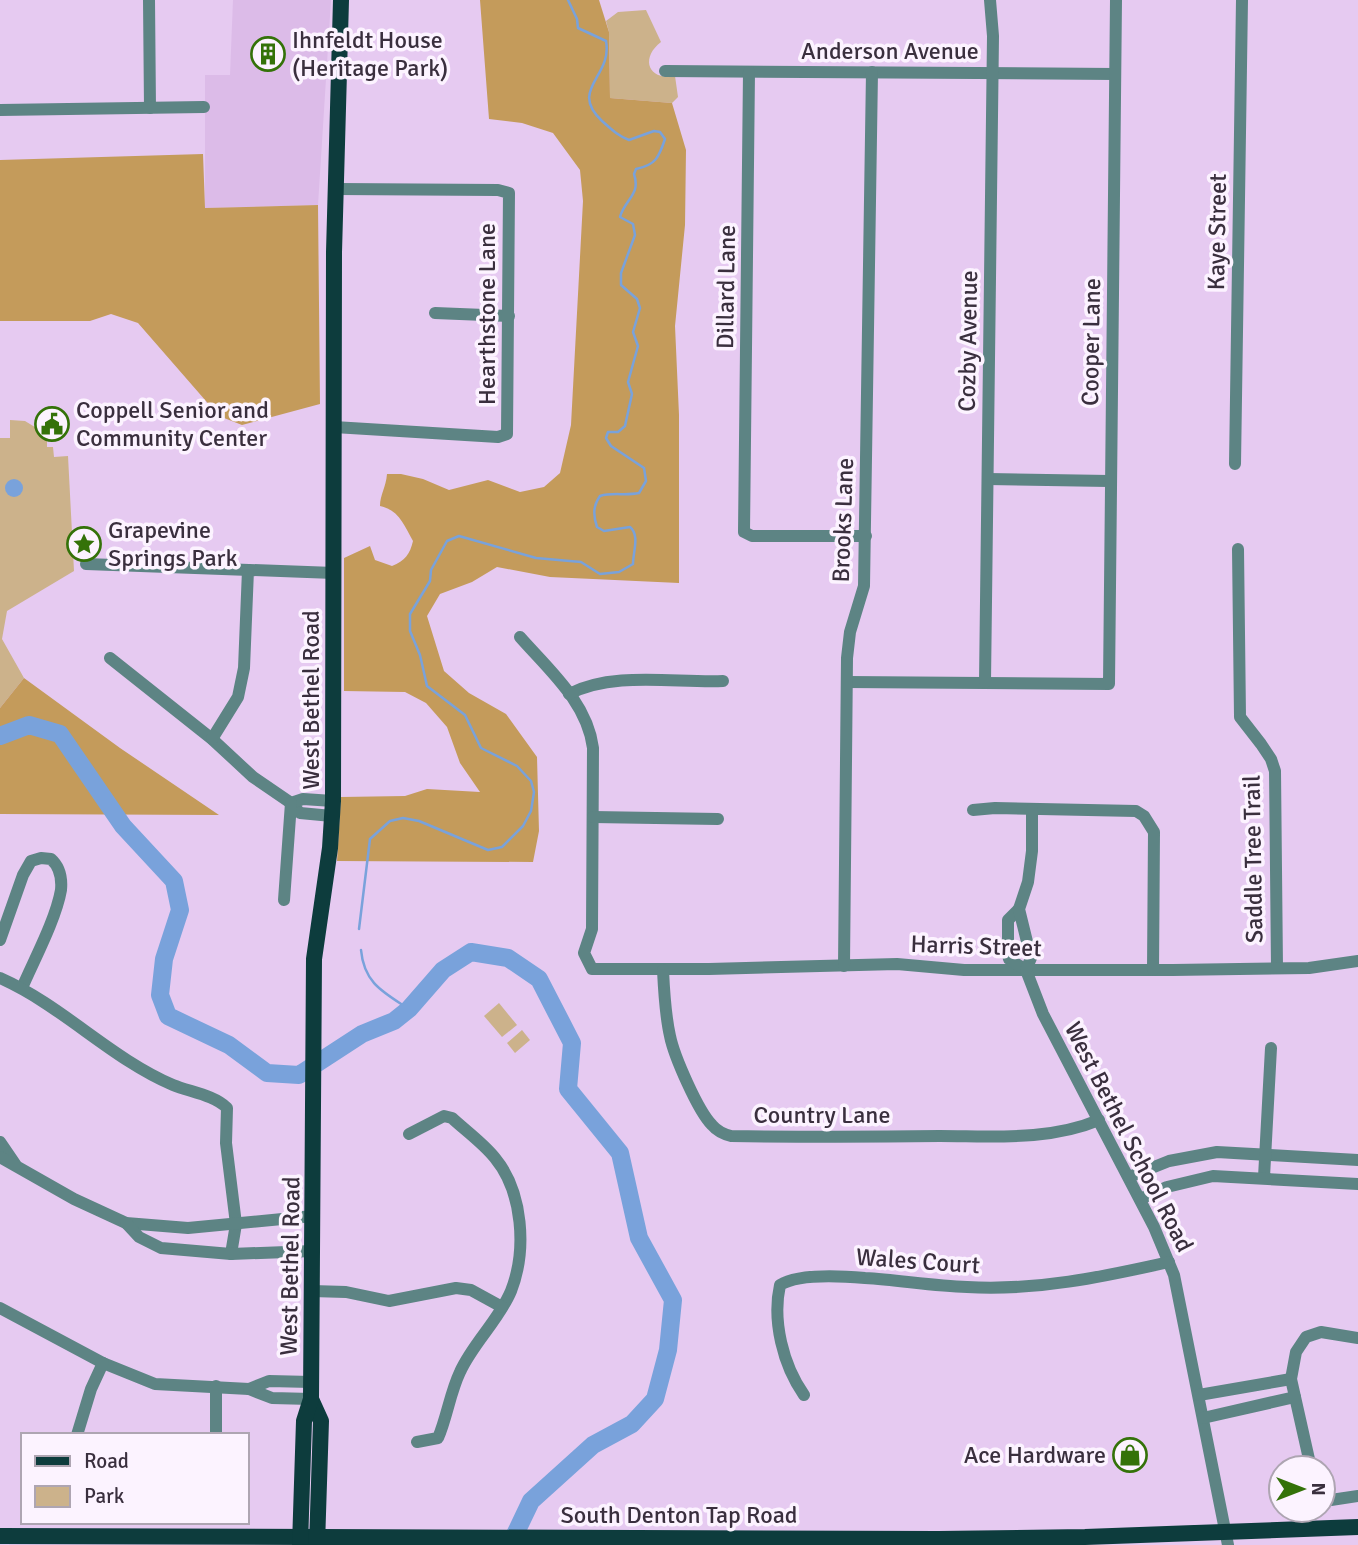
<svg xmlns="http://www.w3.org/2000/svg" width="1358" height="1545" font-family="Signika,sans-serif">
<rect width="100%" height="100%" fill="#e6caf1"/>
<path fill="#dcbbe8" d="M 233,0 L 331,0 L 318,205 L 205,208 L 205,75 L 230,75 Z"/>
<g fill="#ccb28b">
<path d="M 646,10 L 661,42 C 640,58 648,81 675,76 L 678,97 L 672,103 L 610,98 L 609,32 L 606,21 L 618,12 Z"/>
<path d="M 10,420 L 25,421 L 43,432 L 47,425 L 47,447 L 53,447 L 54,457 L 68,456 L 74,571 L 7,611 L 2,639 L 24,678 L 0,708 L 0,438 L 10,438 Z"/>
<path d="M 499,1003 L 517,1025 L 502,1037 L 484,1016 Z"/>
<path d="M 522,1030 L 530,1040 L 515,1053 L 507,1043 Z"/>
</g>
<g fill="#c49b5b">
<path d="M 480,0 L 599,0 L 609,32 L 610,98 L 672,103 L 686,150 L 685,225 L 675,326 L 679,415 L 679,583 L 550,577 L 497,567 L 472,582 L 440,594 L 427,616 L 444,671 L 469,693 L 506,714 L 537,757 L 539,831 L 533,862 L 337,861 L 341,797 L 405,796 L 427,789 L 480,792 L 460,763 L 447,727 L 426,703 L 405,692 L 344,691 L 344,558 L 370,546 L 375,560 L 392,566 C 405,561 410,554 413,541 C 404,525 399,510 380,506 C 380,495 386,487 387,474 L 401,474 L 423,479 L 449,490 L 488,480 L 520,492 L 544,487 L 560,473 L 571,425 L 583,201 L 580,170 L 553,133 L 522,123 L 489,119 Z"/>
<path d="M 203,154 L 205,208 L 318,205 L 320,404 L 242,425 L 219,416 L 138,323 L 111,314 L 90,321 L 0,321 L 0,160 Z"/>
<path d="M 24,678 L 120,748 L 219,815 L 0,814 L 0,708 Z"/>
</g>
<circle fill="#79a2db" cx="14" cy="488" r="9"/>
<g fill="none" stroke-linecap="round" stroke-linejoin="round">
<g stroke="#79a2db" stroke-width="2.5">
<path d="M 359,929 L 370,839 L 390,821 L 403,818 L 419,821 L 488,850 L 502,847 L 523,826 L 531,811 L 534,792 L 531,781 L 517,766 L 481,748 L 465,715 L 427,686 L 420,655 L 410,631 L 410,614 L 430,581 L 431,570 L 447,541 L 459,536 L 536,558 L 581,562 L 600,574 L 619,572 L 633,564 C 633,552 640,535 630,527 L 604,531 L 597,527 C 593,515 593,506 600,496 C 613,492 625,496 639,493 L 646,481 L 644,468 L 611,446 L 606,438 L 608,432 L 618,432 L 625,426 L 632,394 L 628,382 L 638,346 L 633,332 L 640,308 L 637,299 L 621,285 L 621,273 L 635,235 L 633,224 L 620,217 C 625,199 641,195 634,174 L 636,169 C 656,165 659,157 665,139 L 660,132 L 654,131 L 629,140 C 618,136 611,129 602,121 C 568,89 613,77 606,41 L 578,28 L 577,19 L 568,0"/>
<path d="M 361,950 C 364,983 383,992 409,1009"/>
</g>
<path stroke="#79a2db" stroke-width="18" d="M 0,736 L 29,725 L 60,734 L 123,826 L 174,881 L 180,910 L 164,959 L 160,995 L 168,1016 L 229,1045 L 267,1073 L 299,1075 L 362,1034 L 394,1021 L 409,1009 L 443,970 L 471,952 L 508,958 L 539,979 L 572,1043 L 568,1089 L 620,1153 L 639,1238 L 673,1300 L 668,1350 L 655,1399 L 632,1424 L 593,1445 L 531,1501 L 510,1545"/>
<g stroke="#5d8484" stroke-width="12">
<path d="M 149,0 L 150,108"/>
<path d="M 665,71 L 1115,74"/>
<path d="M 749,72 L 744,532 L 752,536 L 866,536"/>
<path d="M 0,110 L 204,107"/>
<path d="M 435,313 L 509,316"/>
<path d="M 334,427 L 498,437 L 507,434 L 509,193 L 498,190 L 337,189"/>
<path d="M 1235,464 L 1242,0"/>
<path d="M 988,479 L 1109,481"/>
<path d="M 1238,549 L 1240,717 L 1261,744 L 1271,759 L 1275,771 L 1277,968"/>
<path d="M 86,564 L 334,573"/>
<path d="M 520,637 C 549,670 587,702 593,748 L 592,929 L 584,953 L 592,969 L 709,969 L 897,964 L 964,970 L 1173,970 L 1309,968 L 1358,961"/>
<path d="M 110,658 L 212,739 L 253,777 L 291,803 L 300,813 L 332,816"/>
<path d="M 847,682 L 1109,684 L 1116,0"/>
<path d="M 985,682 L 993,36 L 990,0"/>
<path d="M 569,694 C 613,671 674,683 723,681"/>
<path d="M 212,739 L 238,697 L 244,668 L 248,570"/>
<path d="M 291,803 L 303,799 L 333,801"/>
<path d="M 973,810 L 995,808 L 1136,811 L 1144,816 L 1154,832 L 1153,970"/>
<path d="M 593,817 L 718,819"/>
<path d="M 284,900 L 291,803"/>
<path d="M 1019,909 L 1008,920 L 1008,955 L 1009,959 L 1026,970"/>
<path d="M 0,940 L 23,875 L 31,861 L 41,858 L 51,859 C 60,867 62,879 61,890 C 56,919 34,960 22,988"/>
<path d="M 844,966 L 847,658 L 850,632 L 864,586 L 872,72"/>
<path d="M 663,970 C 664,991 665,1014 670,1036 C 674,1056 698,1111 712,1125 C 717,1131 723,1134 731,1136 C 800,1137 870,1137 940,1136 C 993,1136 1049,1141 1099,1120"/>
<path d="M 1026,970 L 1043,1014 L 1154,1227 L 1174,1275 L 1228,1545"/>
<path d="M 1026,970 L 1031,958 L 1019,909 L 1028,882 L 1032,851 L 1032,809"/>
<path d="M 0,978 C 63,1006 110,1058 173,1085 C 190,1092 214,1095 227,1108 L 226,1143 L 236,1224 L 231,1254"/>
<path d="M 409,1134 L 444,1116 L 452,1118 C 466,1131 483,1143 495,1158 C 523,1192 527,1250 511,1291 C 499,1320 473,1343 460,1372 C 450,1393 447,1417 438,1438 L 417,1442"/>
<path d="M 0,1142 L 15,1164"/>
<path d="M 0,1157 L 74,1199 L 126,1223 L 188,1228 L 313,1216"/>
<path d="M 1129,1177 L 1169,1161 L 1217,1152 L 1358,1160"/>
<path d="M 1264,1177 L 1271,1048"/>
<path d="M 1140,1199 L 1167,1187 L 1213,1176 L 1358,1184"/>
<path d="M 126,1223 L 139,1237 L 161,1248 L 231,1254 L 313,1251"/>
<path d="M 312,1291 L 346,1292 L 389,1301 L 456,1288 L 471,1290 L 502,1307"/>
<path d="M 0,1308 L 103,1363 L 155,1384 L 249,1389 L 272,1398 L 311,1399"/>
<path d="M 249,1389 L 269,1381 L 311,1382"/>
<path d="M 804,1395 C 783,1365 772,1321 780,1285 C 799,1273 842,1276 865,1278 C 899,1280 933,1286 967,1287 C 1036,1291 1102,1277 1169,1262"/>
<path d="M 1199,1395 L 1291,1379"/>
<path d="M 1203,1418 L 1295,1397"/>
<path d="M 77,1435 L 91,1389 L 103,1363"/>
<path d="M 216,1435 L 216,1386"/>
<path d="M 1311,1468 L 1291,1379 L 1296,1352 L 1306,1337 L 1321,1332 L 1358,1338"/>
<path d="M 1323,1494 L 1331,1500 L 1358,1496"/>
</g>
<g stroke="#0d3c3d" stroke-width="16">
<path d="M 311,1399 L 321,1421 L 317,1545"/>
<path d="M 0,1536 L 938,1539 L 1085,1537 L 1358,1527"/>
<path d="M 300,1545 L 304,1421 L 311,1399 L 314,959 L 330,848 L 333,801 L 334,252 L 341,0"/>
</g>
</g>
<defs>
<g id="building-ring" transform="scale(1.75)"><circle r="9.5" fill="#fcf3ff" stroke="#347209" stroke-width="1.5"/><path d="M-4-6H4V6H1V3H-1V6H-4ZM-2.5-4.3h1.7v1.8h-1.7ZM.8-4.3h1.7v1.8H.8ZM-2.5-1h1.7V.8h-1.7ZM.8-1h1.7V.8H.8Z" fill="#347209"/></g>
<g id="civic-ring" transform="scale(1.75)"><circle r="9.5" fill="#fcf3ff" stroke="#347209" stroke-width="1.5"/><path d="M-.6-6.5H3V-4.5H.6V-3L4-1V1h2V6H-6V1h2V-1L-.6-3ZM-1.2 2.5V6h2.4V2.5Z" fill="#347209"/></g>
<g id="sight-ring" transform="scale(1.75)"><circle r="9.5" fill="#fcf3ff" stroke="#347209" stroke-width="1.5"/><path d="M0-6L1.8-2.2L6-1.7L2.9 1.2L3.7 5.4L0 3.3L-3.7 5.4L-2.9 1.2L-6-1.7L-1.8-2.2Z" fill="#347209"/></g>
<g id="shop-ring" transform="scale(1.75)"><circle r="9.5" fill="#fcf3ff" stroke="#347209" stroke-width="1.5"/><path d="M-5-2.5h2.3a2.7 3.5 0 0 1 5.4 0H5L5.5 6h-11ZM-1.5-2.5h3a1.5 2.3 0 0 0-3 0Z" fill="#347209"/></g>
</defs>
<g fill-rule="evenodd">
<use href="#building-ring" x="268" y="54"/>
<use href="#civic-ring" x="52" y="424"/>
<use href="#sight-ring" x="84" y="544"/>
<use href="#shop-ring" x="1130" y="1455"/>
</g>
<g text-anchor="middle" stroke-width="7" stroke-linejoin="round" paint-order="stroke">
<g font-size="24" fill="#3a2f3e" stroke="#fcf3ff" text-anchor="start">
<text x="292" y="48">Ihnfeldt House<tspan x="292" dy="28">(Heritage Park)</tspan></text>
<text x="76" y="418">Coppell Senior and<tspan x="76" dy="28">Community Center</tspan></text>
<text x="108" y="538">Grapevine<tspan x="108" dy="28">Springs Park</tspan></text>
<text x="1106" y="1463" text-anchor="end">Ace Hardware</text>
</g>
<g font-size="24" fill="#3a2f3e" stroke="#fcf3ff">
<text x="890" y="59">Anderson Avenue</text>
<text transform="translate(1217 232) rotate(-89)" y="8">Kaye Street</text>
<text transform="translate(726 287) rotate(-89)" y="8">Dillard Lane</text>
<text transform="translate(487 314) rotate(-90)" y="8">Hearthstone Lane</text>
<text transform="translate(968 341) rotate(-89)" y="8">Cozby Avenue</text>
<text transform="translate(1091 342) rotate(-89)" y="8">Cooper Lane</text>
<text transform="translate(843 520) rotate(-88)" y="8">Brooks Lane</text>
<text transform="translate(311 700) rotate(-90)" y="8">West Bethel Road</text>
<text transform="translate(1253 859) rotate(-91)" y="8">Saddle Tree Trail</text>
<text transform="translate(976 946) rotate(2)" y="8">Harris Street</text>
<text x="822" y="1123">Country Lane</text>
<text transform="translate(1129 1137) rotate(63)" y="8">West Bethel School Road</text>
<text transform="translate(918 1261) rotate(4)" y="8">Wales Court</text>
<text transform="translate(290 1266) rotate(-89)" y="8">West Bethel Road</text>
<text x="679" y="1523">South Denton Tap Road</text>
</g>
</g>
<rect x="21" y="1433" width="228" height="91" fill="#fcf3ff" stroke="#aea5b2" stroke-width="2"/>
<rect x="35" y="1456" width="35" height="10" fill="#0d3c3d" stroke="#aea5b2" stroke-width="2"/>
<text x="84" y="1468" font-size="21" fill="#3a2f3e">Road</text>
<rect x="35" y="1486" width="35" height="21" fill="#ccb28b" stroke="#aea5b2" stroke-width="2"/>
<text x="84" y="1503" font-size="21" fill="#3a2f3e">Park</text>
<g transform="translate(1302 1489) rotate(90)"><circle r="33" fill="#fcf3ff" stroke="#aea5b2" stroke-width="2"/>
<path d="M0-5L12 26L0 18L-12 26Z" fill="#347209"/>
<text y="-10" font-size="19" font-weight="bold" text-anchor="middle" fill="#3a2f3e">N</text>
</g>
</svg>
